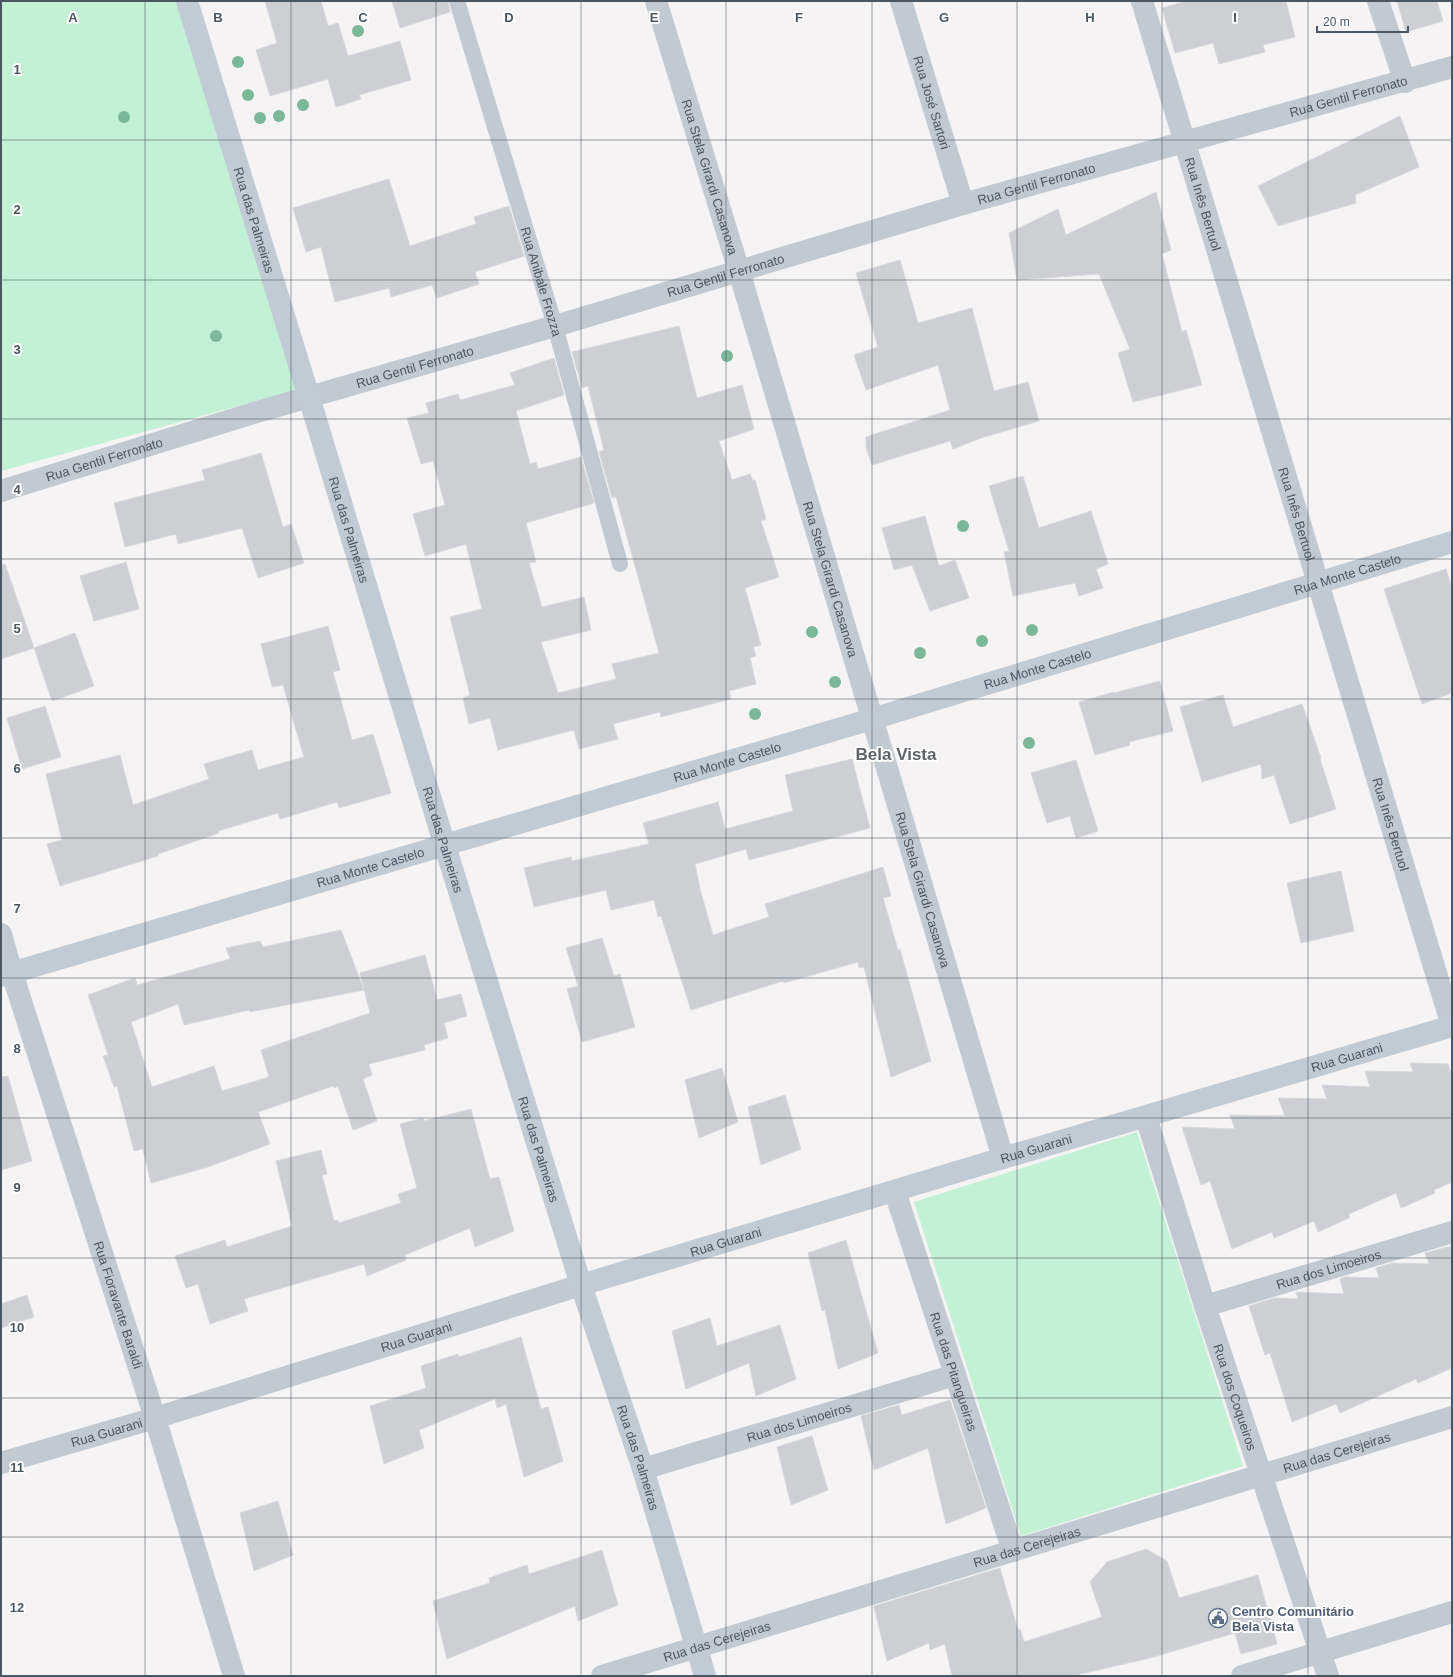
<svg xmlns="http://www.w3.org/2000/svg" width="1453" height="1677" font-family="Arial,sans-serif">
<rect width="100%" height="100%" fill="#f5f3f3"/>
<g fill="#c3f1d5">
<path d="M 1,1 L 176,1 L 300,389 L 1,471 Z"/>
<path d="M 1137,1132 L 1243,1466 L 1021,1536 L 914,1202 Z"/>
</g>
<g fill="#cdcfd5" stroke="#d7d9de">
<path d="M 265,1 L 321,1 L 328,26 L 338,23 L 348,56 L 400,41 L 411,80 L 359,95 L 361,99 L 336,107 L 328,79 L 270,96 L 256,50 L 277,43 Z"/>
<path d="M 392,1 L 448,1 L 450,12 L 400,28 Z"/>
<path d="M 1186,1 L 1286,1 L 1295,37 L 1263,45 L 1265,52 L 1219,64 L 1213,43 L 1175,53 L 1162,8 Z"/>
<path d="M 1397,1 L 1437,1 L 1443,21 L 1406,32 Z"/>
<path d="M 1400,116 L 1419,167 L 1355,195 L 1356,203 L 1278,226 L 1258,186 Z"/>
<path d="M 389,179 L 410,246 L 476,224 L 474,217 L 509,206 L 524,256 L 475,272 L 479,284 L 437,298 L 432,285 L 391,297 L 389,288 L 335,302 L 321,247 L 306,252 L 293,208 Z"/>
<path d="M 1156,192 L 1171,250 L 1162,254 L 1182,332 L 1186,330 L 1202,385 L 1133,402 L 1118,353 L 1130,349 L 1099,274 L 1017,280 L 1009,233 L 1058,209 L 1066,235 Z"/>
<path d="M 900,260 L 918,323 L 972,308 L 994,391 L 1028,382 L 1039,421 L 981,438 L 953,449 L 950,441 L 872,465 L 866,447 L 866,437 L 950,410 L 938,365 L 866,390 L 854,355 L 878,347 L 856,273 Z"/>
<path d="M 679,326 L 697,398 L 742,385 L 754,429 L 719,441 L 732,480 L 750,474 L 753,481 L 755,480 L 766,519 L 761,521 L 779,577 L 745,588 L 761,645 L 753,647 L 756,656 L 750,658 L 756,684 L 729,691 L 731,699 L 661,717 L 660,712 L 613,724 L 618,739 L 579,749 L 574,730 L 498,750 L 490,718 L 469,724 L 463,698 L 470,695 L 450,617 L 482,609 L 466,544 L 425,556 L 413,514 L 445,505 L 433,461 L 421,464 L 407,418 L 429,413 L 426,403 L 458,394 L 460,400 L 515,385 L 510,373 L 554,358 L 564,395 L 516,411 L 530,464 L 536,462 L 538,469 L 581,457 L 594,503 L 526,523 L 536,562 L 529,563 L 542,607 L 584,597 L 591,630 L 541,642 L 558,693 L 616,679 L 612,664 L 659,653 L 616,497 L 612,498 L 599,452 L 604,450 L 588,386 L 582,388 L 572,352 Z"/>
<path d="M 261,453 L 283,527 L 291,524 L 304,563 L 258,578 L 242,528 L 178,544 L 176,534 L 125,547 L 114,503 L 205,480 L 202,470 Z"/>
<path d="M 1023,476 L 1039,528 L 1091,511 L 1108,564 L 1096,569 L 1103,588 L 1079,596 L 1075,583 L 1013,596 L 1004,552 L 1009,551 L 989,486 Z"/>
<path d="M 925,516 L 939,566 L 955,560 L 969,598 L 930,611 L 912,565 L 894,570 L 882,528 Z"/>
<path d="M 126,562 L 139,609 L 94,621 L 80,576 Z"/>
<path d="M 5,564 L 34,648 L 1,659 L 1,565 Z"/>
<path d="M 1446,569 L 1452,588 L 1452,693 L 1422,704 L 1384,589 Z"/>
<path d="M 328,626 L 340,670 L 333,672 L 352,740 L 373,734 L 391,793 L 339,808 L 337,802 L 280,819 L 278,813 L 218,831 L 219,833 L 158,854 L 158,856 L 60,886 L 47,844 L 62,840 L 46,774 L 120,755 L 133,805 L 209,779 L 204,764 L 252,750 L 258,770 L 304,757 L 283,685 L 272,687 L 261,644 Z"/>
<path d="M 75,633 L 94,686 L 52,701 L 34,648 Z"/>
<path d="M 1160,681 L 1173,731 L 1129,742 L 1130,745 L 1095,755 L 1079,702 L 1114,692 L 1114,693 Z"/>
<path d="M 1223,695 L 1233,727 L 1302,704 L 1321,758 L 1320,759 L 1336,809 L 1290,824 L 1274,775 L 1262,779 L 1261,764 L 1202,782 L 1180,707 Z"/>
<path d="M 45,706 L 61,757 L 22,769 L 7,718 Z"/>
<path d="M 852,759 L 870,828 L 749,860 L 746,849 L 695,864 L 700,889 L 713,935 L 769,917 L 765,904 L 883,867 L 891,896 L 883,898 L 898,950 L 900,949 L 931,1061 L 891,1077 L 864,967 L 859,968 L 858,962 L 784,983 L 783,981 L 691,1010 L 661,916 L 658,917 L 654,900 L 611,910 L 606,890 L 534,907 L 524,868 L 571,857 L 572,861 L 649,844 L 643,823 L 718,802 L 725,829 L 793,811 L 785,775 Z"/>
<path d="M 1076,760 L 1098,831 L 1076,838 L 1070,816 L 1047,823 L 1031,773 Z"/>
<path d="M 1341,871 L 1354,931 L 1301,943 L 1287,883 Z"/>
<path d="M 341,930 L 364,990 L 250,1012 L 249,1010 L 184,1025 L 178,1004 L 131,1022 L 152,1087 L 214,1066 L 222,1091 L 269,1077 L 261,1050 L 370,1013 L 360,973 L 425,955 L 437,1000 L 461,994 L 467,1016 L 444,1023 L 448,1038 L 424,1045 L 425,1050 L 369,1064 L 372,1075 L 363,1079 L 377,1121 L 353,1130 L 338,1086 L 334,1088 L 333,1086 L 258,1112 L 270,1144 L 208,1167 L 151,1183 L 143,1149 L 134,1151 L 117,1086 L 114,1087 L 103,1056 L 108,1055 L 88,995 L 135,978 L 137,985 L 230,959 L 226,948 L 260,941 L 263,947 Z"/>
<path d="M 602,938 L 614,976 L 620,974 L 635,1027 L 582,1042 L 567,989 L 578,986 L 566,948 Z"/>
<path d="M 1410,1063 L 1448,1064 L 1452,1076 L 1452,1182 L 1434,1190 L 1435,1193 L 1401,1208 L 1396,1193 L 1349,1214 L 1349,1218 L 1318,1232 L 1314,1221 L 1274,1238 L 1272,1232 L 1232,1249 L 1210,1181 L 1201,1185 L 1182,1127 L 1235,1129 L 1230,1115 L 1285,1116 L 1278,1098 L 1327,1099 L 1322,1085 L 1370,1087 L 1365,1071 L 1413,1072 Z"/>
<path d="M 722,1068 L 738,1122 L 699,1138 L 685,1080 Z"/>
<path d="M 8,1076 L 32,1161 L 1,1170 L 1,1077 Z"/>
<path d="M 785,1095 L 801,1149 L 761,1165 L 748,1107 Z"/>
<path d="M 471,1109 L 490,1179 L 499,1177 L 514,1231 L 475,1247 L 470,1228 L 405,1255 L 406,1260 L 367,1276 L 364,1264 L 244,1299 L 248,1311 L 210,1324 L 198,1284 L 186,1288 L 175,1256 L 225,1240 L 227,1247 L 292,1226 L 276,1161 L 321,1150 L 327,1174 L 322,1175 L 334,1221 L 338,1220 L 339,1223 L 401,1203 L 398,1194 L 417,1188 L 400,1124 L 423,1118 L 424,1121 Z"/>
<path d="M 846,1240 L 878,1353 L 838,1369 L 825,1310 L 822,1311 L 808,1253 Z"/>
<path d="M 1447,1247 L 1452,1247 L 1452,1368 L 1418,1383 L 1416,1379 L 1340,1413 L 1336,1404 L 1292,1422 L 1270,1353 L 1265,1355 L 1249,1306 L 1274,1298 L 1298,1299 L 1296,1292 L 1344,1294 L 1340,1279 L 1346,1277 L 1379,1278 L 1376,1268 L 1392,1263 L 1429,1264 L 1425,1253 Z"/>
<path d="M 27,1295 L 34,1317 L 1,1328 L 1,1304 Z"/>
<path d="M 710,1318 L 717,1346 L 780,1325 L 796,1379 L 756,1396 L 749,1363 L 686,1389 L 672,1331 Z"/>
<path d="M 521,1337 L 541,1409 L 548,1407 L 563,1461 L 524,1477 L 506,1404 L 497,1408 L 495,1399 L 419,1430 L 424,1448 L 384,1464 L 370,1406 L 426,1388 L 421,1366 L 458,1354 L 459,1357 Z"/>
<path d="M 950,1400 L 986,1508 L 946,1524 L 928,1448 L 874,1470 L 861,1416 L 899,1405 L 902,1415 Z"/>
<path d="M 812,1436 L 828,1490 L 791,1505 L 777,1447 Z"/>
<path d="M 278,1501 L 293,1555 L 254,1571 L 240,1513 Z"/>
<path d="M 1146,1549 L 1167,1561 L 1179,1598 L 1258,1575 L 1277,1644 L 1241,1654 L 1235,1633 L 1150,1658 L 1072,1676 L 952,1676 L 945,1644 L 930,1650 L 929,1643 L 887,1661 L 874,1606 L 1000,1568 L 1018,1630 L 1020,1629 L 1024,1642 L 1102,1617 L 1090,1582 L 1107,1562 Z"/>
<path d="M 602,1550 L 618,1605 L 578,1621 L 575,1606 L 447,1659 L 433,1601 L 490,1583 L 489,1578 L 527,1565 L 529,1574 Z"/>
</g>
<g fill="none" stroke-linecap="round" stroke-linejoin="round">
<path stroke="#c1cad2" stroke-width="16" id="s1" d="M 457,1 L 555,326 L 620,564"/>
<g stroke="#c1cad2" stroke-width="22">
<path id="s2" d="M 656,1 L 739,271 L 1003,1158"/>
<path id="s3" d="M 901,1 L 963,204"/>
<path id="s4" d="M 1142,1 L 1452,1026"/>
<path d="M 1378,1 L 1405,82"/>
<path id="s5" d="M 1,491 L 257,412 L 555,326 L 963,204 L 1452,67"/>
<path id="s6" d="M 1,934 L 12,973 L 155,1418 L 234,1676"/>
<path id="s7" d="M 1146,1117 L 1205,1306 L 1328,1676"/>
<path id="s8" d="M 895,1192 L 1013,1551"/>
<path id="s9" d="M 1205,1306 L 1452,1232"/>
<path id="s10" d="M 1,1463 L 155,1418 L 581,1285"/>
<path id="s11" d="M 643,1469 L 955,1375"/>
<path id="s12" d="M 602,1676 L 1452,1417"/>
<path d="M 1242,1676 L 1452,1612"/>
</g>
<g stroke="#c1cbd6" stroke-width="22">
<path id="s13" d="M 187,1 L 309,397 L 445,846 L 581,1285 L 643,1469 L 705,1676"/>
<path id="s14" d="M 1,976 L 872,719 L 1452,542"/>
<path id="s15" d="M 581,1285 L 1003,1158 L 1452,1026"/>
</g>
</g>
<g fill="#7bb799">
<circle cx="358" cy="31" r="6"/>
<circle cx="238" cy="62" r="6"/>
<circle cx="248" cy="95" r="6"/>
<circle cx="303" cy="105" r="6"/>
<circle cx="279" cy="116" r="6"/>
<circle cx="124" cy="117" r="6"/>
<circle cx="260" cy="118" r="6"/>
<circle cx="216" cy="336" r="6"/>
<circle cx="727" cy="356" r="6"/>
<circle cx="963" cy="526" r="6"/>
<circle cx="1032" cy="630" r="6"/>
<circle cx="812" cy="632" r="6"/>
<circle cx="982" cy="641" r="6"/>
<circle cx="920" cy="653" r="6"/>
<circle cx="835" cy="682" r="6"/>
<circle cx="755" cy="714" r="6"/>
<circle cx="1029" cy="743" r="6"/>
</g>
<path fill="none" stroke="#4a5661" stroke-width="1" stroke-opacity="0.55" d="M 145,1 L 145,1676M 291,1 L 291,1676M 436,1 L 436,1676M 581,1 L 581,1676M 726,1 L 726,1676M 872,1 L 872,1676M 1017,1 L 1017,1676M 1162,1 L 1162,1676M 1308,1 L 1308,1676M 1,140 L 1452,140M 1,280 L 1452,280M 1,419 L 1452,419M 1,559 L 1452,559M 1,699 L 1452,699M 1,838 L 1452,838M 1,978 L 1452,978M 1,1118 L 1452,1118M 1,1258 L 1452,1258M 1,1398 L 1452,1398M 1,1537 L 1452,1537"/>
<defs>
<g id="civic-ring" transform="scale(1)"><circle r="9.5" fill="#fff" stroke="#5c6f8a" stroke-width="1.5"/><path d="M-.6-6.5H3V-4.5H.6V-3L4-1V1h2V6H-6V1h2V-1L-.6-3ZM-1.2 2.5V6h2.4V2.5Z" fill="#5c6f8a"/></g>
</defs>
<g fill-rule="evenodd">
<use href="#civic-ring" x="1218" y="1618"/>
</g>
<g text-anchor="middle" stroke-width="4" stroke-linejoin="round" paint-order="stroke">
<g font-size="13" fill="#4a5661" stroke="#fff">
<text dy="5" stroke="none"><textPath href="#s5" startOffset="1404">Rua Gentil Ferronato</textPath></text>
<text dy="5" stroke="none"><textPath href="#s3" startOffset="106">Rua José Sartori</textPath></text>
<text dy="5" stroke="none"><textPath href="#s2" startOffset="184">Rua Stela Girardi Casanova</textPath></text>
<text dy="5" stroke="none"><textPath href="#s5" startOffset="1080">Rua Gentil Ferronato</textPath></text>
<text dy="5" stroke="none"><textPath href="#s4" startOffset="212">Rua Inês Bertuol</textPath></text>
<text dy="5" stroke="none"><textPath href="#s13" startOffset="229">Rua das Palmeiras</textPath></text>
<text dy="5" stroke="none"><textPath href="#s5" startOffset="756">Rua Gentil Ferronato</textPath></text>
<text dy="5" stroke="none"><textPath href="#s1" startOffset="293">Rua Anibale Frozza</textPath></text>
<text dy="5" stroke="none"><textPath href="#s5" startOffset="432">Rua Gentil Ferronato</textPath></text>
<text dy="5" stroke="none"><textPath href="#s5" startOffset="108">Rua Gentil Ferronato</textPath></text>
<text dy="5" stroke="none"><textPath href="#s4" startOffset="536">Rua Inês Bertuol</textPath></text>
<text dy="5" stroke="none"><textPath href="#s13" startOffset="553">Rua das Palmeiras</textPath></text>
<text dy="5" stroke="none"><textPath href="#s14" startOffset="1405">Rua Monte Castelo</textPath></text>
<text dy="5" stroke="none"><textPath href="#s2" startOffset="604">Rua Stela Girardi Casanova</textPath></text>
<text dy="5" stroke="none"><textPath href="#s14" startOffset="1081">Rua Monte Castelo</textPath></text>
<text dy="5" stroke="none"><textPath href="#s14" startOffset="757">Rua Monte Castelo</textPath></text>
<text dy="5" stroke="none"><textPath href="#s4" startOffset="860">Rua Inês Bertuol</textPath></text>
<text dy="5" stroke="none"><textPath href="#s13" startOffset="877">Rua das Palmeiras</textPath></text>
<text dy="5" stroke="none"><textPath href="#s14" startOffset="385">Rua Monte Castelo</textPath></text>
<text dy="5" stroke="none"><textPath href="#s2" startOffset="928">Rua Stela Girardi Casanova</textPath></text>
<text dy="5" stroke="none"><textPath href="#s15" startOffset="799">Rua Guarani</textPath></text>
<text dy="5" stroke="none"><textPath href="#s13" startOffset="1201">Rua das Palmeiras</textPath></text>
<text dy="5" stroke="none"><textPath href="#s15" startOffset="475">Rua Guarani</textPath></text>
<text dy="5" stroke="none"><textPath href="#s15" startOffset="151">Rua Guarani</textPath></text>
<text dy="5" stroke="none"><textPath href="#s9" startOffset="129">Rua dos Limoeiros</textPath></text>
<text dy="5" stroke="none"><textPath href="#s6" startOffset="389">Rua Fioravante Baraldi</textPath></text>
<text dy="5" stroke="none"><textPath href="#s10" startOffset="434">Rua Guarani</textPath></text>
<text dy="5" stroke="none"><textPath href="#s8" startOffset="189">Rua das Pitangueiras</textPath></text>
<text dy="5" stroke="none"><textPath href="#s7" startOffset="294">Rua dos Coqueiros</textPath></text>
<text dy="5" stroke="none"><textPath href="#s11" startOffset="163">Rua dos Limoeiros</textPath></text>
<text dy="5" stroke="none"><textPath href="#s10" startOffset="110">Rua Guarani</textPath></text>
<text dy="5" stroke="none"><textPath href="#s12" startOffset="768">Rua das Cerejeiras</textPath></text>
<text dy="5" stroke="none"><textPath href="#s13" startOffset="1525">Rua das Palmeiras</textPath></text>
<text dy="5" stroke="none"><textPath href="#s12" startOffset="444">Rua das Cerejeiras</textPath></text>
<text dy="5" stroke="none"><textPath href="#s12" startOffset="120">Rua das Cerejeiras</textPath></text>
</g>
<g font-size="13" font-weight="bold" fill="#4e5e75" stroke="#fff" text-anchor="start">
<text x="1232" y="1616">Centro Comunitário<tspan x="1232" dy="15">Bela Vista</tspan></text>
</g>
<g font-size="17" font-weight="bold" fill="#5f6368" stroke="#fff">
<text x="896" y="760">Bela Vista</text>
</g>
</g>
<g font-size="13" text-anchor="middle" font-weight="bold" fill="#4a5661" stroke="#fff" stroke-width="4" stroke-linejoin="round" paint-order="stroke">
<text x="73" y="22">A</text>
<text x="218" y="22">B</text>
<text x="363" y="22">C</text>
<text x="509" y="22">D</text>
<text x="654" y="22">E</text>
<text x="799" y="22">F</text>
<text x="944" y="22">G</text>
<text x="1090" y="22">H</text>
<text x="1235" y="22">I</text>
<text x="17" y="74">1</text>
<text x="17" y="214">2</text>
<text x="17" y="354">3</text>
<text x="17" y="494">4</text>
<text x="17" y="633">5</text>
<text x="17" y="773">6</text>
<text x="17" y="913">7</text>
<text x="17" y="1053">8</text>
<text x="17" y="1192">9</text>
<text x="17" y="1332">10</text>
<text x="17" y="1472">11</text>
<text x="17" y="1612">12</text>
</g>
<rect width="1453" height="1677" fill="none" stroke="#4a5661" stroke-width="4"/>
<path d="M1317 26v6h91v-6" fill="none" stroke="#4a5661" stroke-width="2"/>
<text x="1323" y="26" font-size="12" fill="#4a5661" stroke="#ffffff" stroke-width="3" paint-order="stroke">20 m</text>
</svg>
